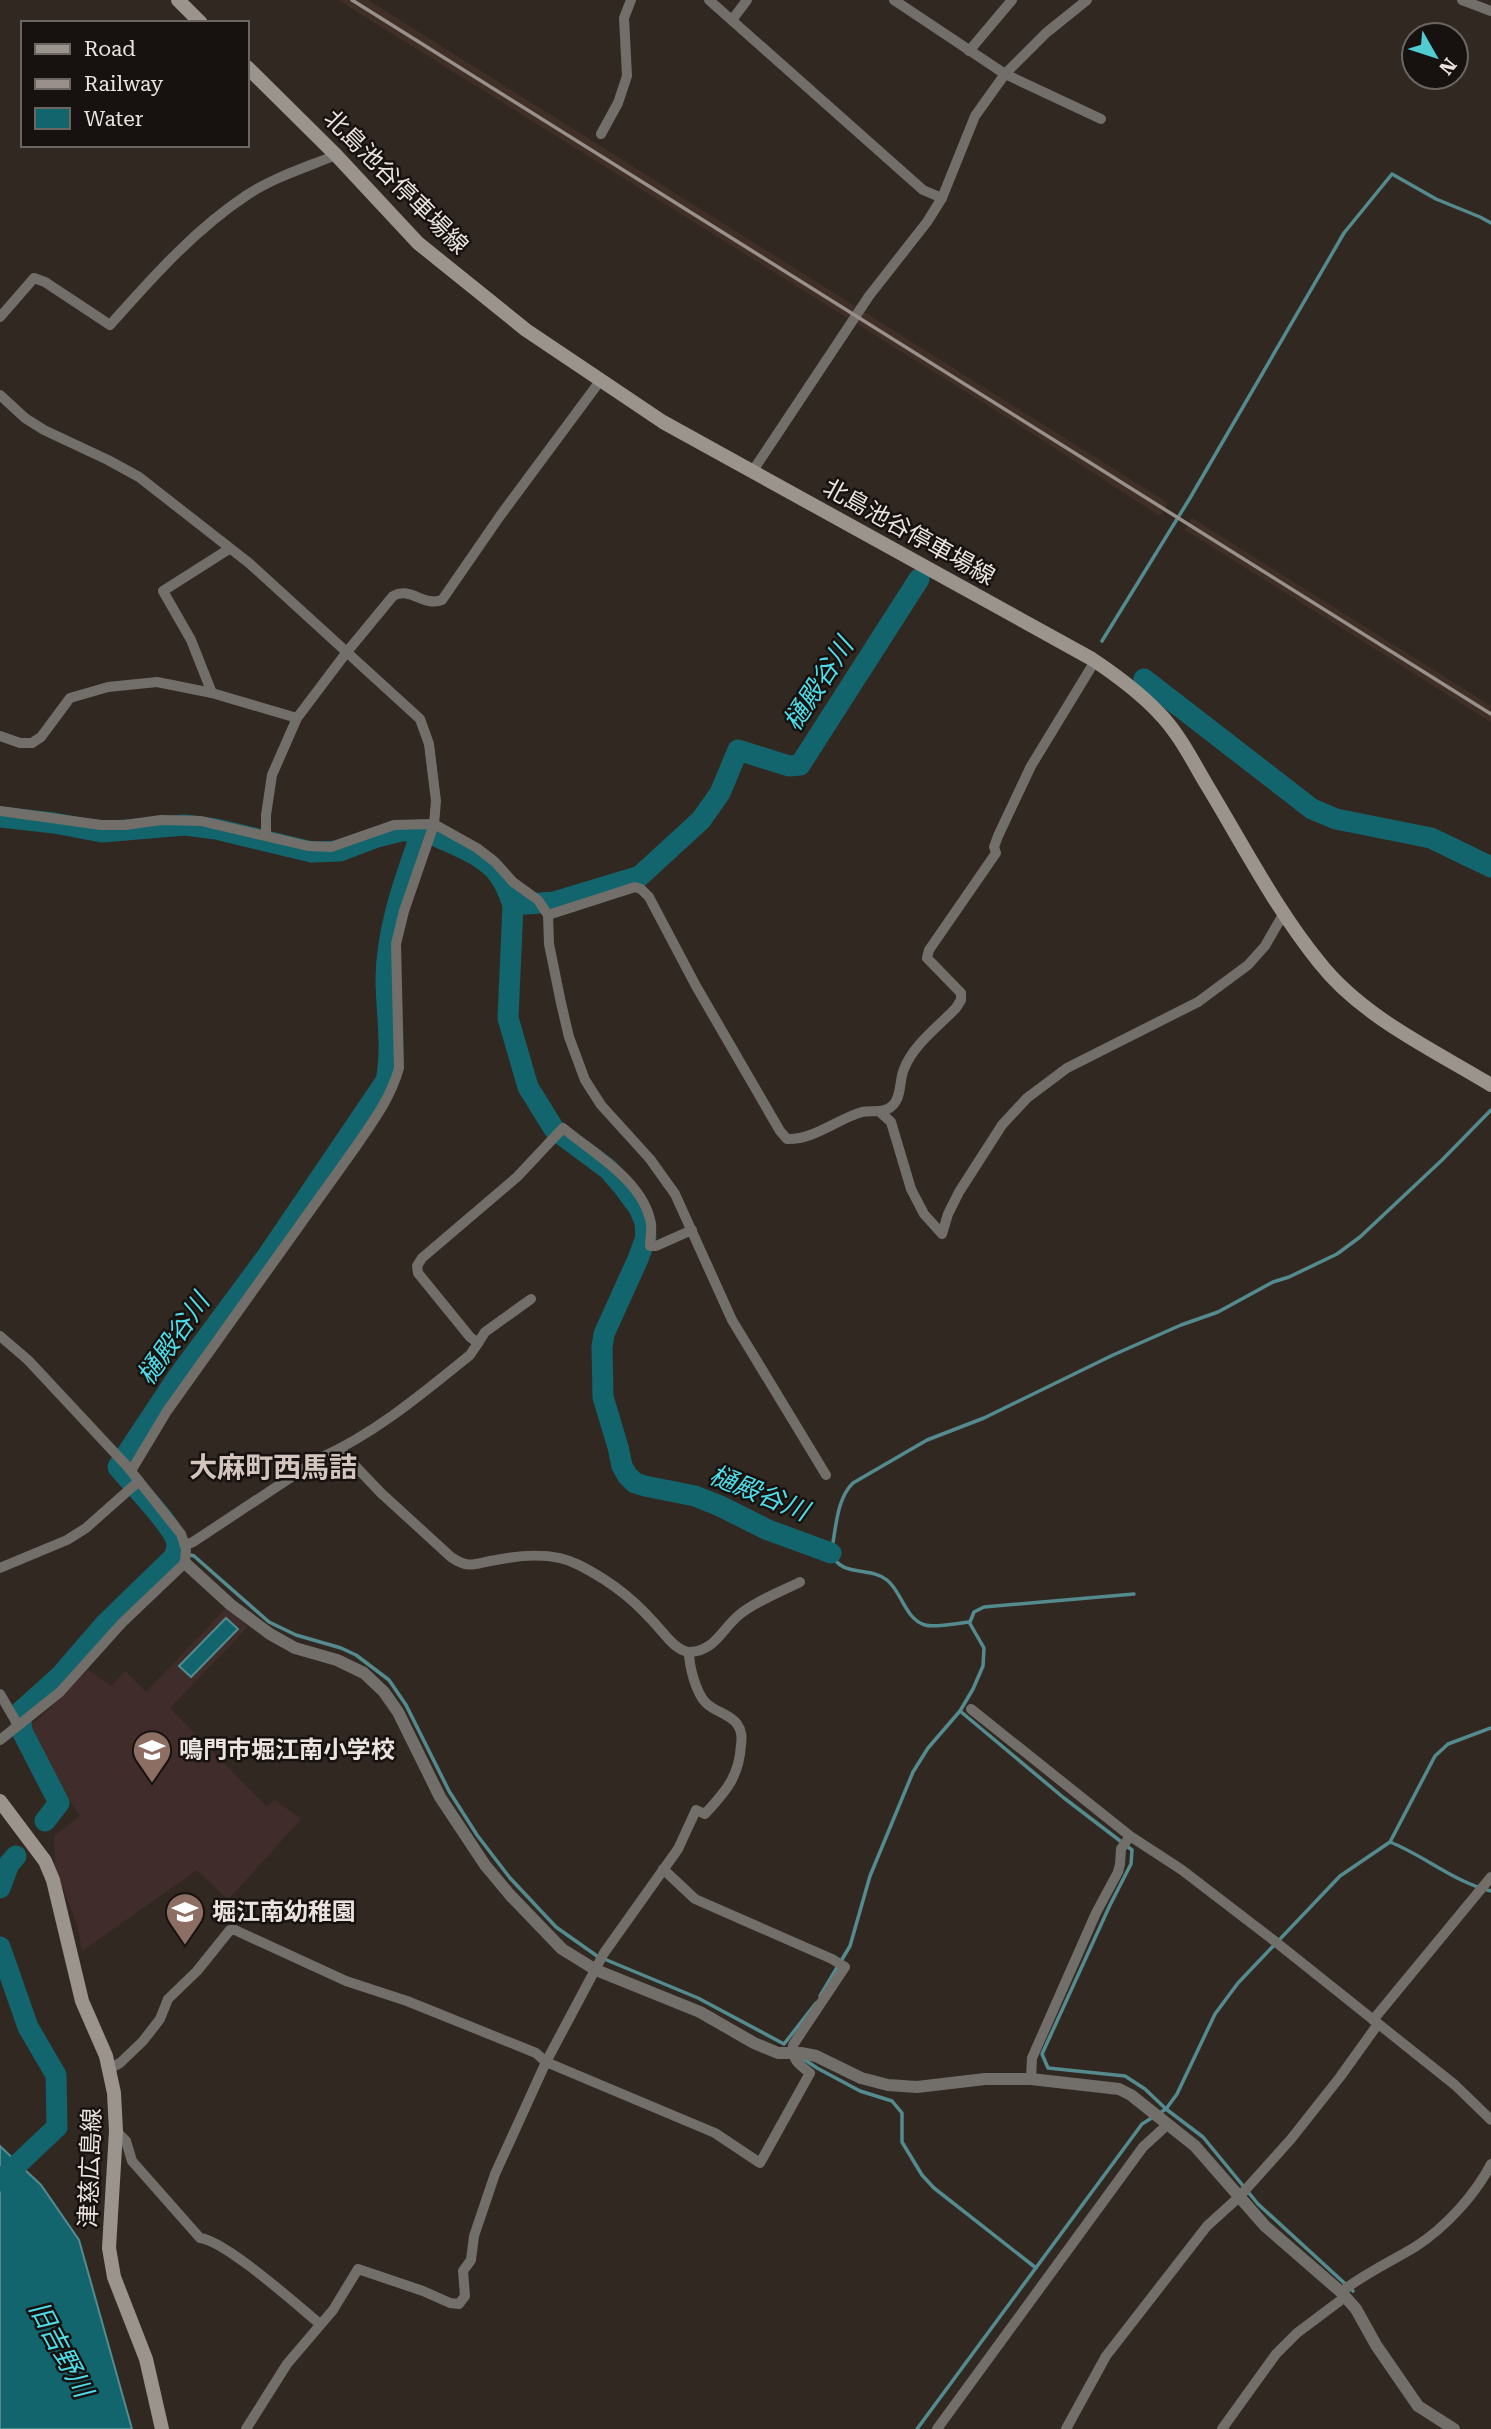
<svg xmlns="http://www.w3.org/2000/svg" width="1491" height="2429" font-family="'Roboto Serif','Noto Sans JP',serif">
<rect width="100%" height="100%" fill="#322822"/>
<g fill="#3f2f27">
<path d="M 338,0 L 368,0 L 1168,503 L 1160,516 L 1014,422 Z"/>
<path d="M 1192,518 L 1491,706 L 1491,722 L 1185,530 Z"/>
</g>
<path fill="#402c2a" d="M 226,1608 L 248,1627 L 170,1708 L 267,1807 L 275,1800 L 301,1819 L 228,1900 L 197,1870 L 82,1951 L 78,1928 L 55,1866 L 54,1836 L 80,1816 L 49,1769 L 28,1726 L 40,1718 L 88,1670 L 111,1686 L 125,1671 L 146,1692 Z"/>
<g fill="#13656d" stroke="#548b8f" stroke-width="2">
<path d="M 226,1618 L 238,1629 L 191,1677 L 179,1666 Z"/>
<path d="M 0,2146 L 41,2185 L 79,2240 L 132,2429 L 0,2429 Z"/>
</g>
<g fill="none" stroke-linecap="round" stroke-linejoin="round">
<g stroke="#548b8f" stroke-width="3.5">
<path d="M 1102,641 L 1190,498 L 1344,233 L 1392,174 L 1436,199 L 1480,217 L 1491,223"/>
<path d="M 177,1551 L 194,1556 L 269,1622 L 296,1635 L 341,1648 L 356,1655 L 389,1680 L 406,1705 L 449,1791 L 477,1835 L 510,1878 L 556,1927 L 597,1956 L 698,1998 L 784,2044 L 816,2003"/>
<path d="M 970,1622 L 974,1612 L 984,1607 L 1134,1594"/>
<path d="M 960,1711 L 1064,1798 L 1132,1850 L 1131,1864 L 1110,1905 L 1042,2054 L 1048,2068 L 1125,2076 L 1145,2089 L 1166,2109 L 1177,2094 L 1215,2014 L 1238,1983 L 1340,1876 L 1390,1842 L 1435,1756 L 1448,1744 L 1491,1728"/>
<path d="M 1390,1842 C 1425,1856 1454,1882 1491,1891"/>
<path d="M 820,1996 L 850,1946 L 870,1876 L 913,1772 L 928,1748 L 960,1711 L 973,1689 L 983,1666 L 984,1648 L 969,1622 C 958,1623 935,1628 925,1625 C 905,1619 902,1592 887,1580 C 870,1566 841,1578 831,1553 C 836,1531 836,1499 853,1483 L 927,1440 L 984,1418 L 1113,1355 L 1181,1325 L 1218,1312 L 1273,1282 L 1289,1277 L 1337,1254 L 1360,1237 L 1442,1160 L 1491,1110"/>
<path d="M 802,2058 L 817,2068 L 860,2091 L 892,2101 L 902,2113 L 902,2142 L 922,2175 L 934,2188 L 1036,2268"/>
<path d="M 917,2429 L 1142,2124 L 1166,2109 L 1203,2137 L 1258,2204 L 1353,2291"/>
</g>
<g stroke="#13656d" stroke-width="21">
<path d="M 1144,679 L 1312,809 L 1336,819 L 1431,838 L 1491,867"/>
<path d="M 0,817 L 54,823 L 102,832 L 185,825 L 216,829 L 312,852 L 340,851 L 377,837 L 401,831 L 422,830"/>
<path d="M 831,1553 L 768,1530 L 720,1506 L 695,1496 L 645,1486 L 635,1483 L 627,1475 L 622,1466 L 618,1447 L 603,1397 L 602,1347 L 604,1334 L 638,1259 L 646,1237 L 645,1222 L 639,1208 L 622,1185 L 608,1169 L 554,1129 L 528,1087 L 508,1018 L 513,905 L 554,902 L 640,876 L 701,820 L 720,793 L 738,750 L 789,766 L 800,765 L 919,579"/>
<path d="M 45,1821 L 59,1803 L 22,1731 L 20,1712 L 60,1676 L 105,1624 L 173,1558 C 177,1552 178,1544 175,1537 C 165,1517 133,1485 118,1467 L 177,1378 L 268,1255 L 386,1081 C 393,1047 386,1012 386,978 C 387,926 405,879 422,830 C 445,841 477,851 495,870 C 504,880 509,893 513,905"/>
<path d="M 0,1888 L 9,1864 L 16,1856"/>
<path d="M 0,1947 L 28,2027 L 56,2075 L 57,2127 L 0,2181"/>
</g>
<g stroke="#726e6a" stroke-width="10">
<path d="M 709,0 L 923,190 L 942,198"/>
<path d="M 894,0 L 1005,74 L 1101,119"/>
<path d="M 1462,0 L 1491,11"/>
<path d="M 732,20 L 747,0"/>
<path d="M 969,51 L 1012,0"/>
<path d="M 601,134 L 618,103 L 627,76 L 624,18 L 631,0"/>
<path d="M 0,317 L 34,278 L 45,282 L 110,325 C 152,278 194,230 247,195 C 274,177 307,167 336,155"/>
<path d="M 0,395 L 25,418 L 44,430 L 108,460 L 139,477 L 249,563 L 420,719 L 429,744 L 436,801 L 434,824 L 404,911 L 396,944 L 399,1068 C 391,1097 374,1120 357,1145 L 167,1411 L 131,1471"/>
<path d="M 752,472 L 869,296 L 927,222 L 942,198 L 975,116 L 1005,74 L 1046,33 L 1087,0"/>
<path d="M 212,693 L 297,718"/>
<path d="M 0,736 L 20,743 L 32,743 L 41,737 L 70,698 L 108,687 L 157,682 L 212,693 L 191,640 L 163,591 L 229,549"/>
<path d="M 0,811 L 101,825 L 125,825 L 161,820 L 201,821 L 308,846 L 331,847 L 394,825 L 434,824 L 477,848 L 495,862 L 513,882 L 538,900 L 548,915 L 549,944 L 561,1003 L 569,1037 L 585,1080 L 601,1105 L 650,1159 L 675,1194 L 732,1320 L 826,1475"/>
<path d="M 266,836 L 266,815 L 272,775 L 297,718 L 346,653 L 393,596 C 411,586 423,607 442,600 L 500,516 L 600,381"/>
<path d="M 548,915 L 635,887 L 641,889 L 649,897 L 696,986 L 780,1131 L 787,1139 C 814,1140 837,1119 862,1112 C 872,1110 885,1114 893,1105 C 902,1096 899,1080 904,1069 C 913,1045 939,1026 956,1008 L 961,1000 L 961,993 L 927,958 L 929,950 L 996,853 L 994,847 L 998,836 L 1031,766 L 1095,661"/>
<path d="M 879,1111 L 891,1122 L 911,1189 L 924,1214 L 942,1234 L 948,1214 L 959,1192 L 1002,1125 L 1027,1098 L 1067,1068 L 1198,1002 L 1248,965 L 1265,946 L 1284,913"/>
<path d="M 531,1299 L 485,1332 L 478,1343 L 470,1337 L 418,1273 L 417,1266 L 422,1258 L 517,1177 L 563,1128 C 594,1154 644,1181 651,1224 C 652,1231 650,1239 650,1246 L 656,1246 L 692,1230"/>
<path d="M 0,1336 L 28,1360 L 127,1466 L 181,1534 L 186,1549 L 185,1563 L 122,1623 L 60,1692 L 0,1740"/>
<path d="M 339,1449 L 381,1493 L 451,1557 C 470,1570 475,1563 496,1560 C 521,1555 555,1552 579,1565 C 616,1584 638,1603 665,1635 C 671,1642 680,1652 690,1652 C 715,1651 722,1629 739,1615 C 756,1601 780,1592 800,1582"/>
<path d="M 185,1545 L 193,1542 L 320,1458 C 376,1433 423,1393 470,1355 L 478,1343"/>
<path d="M 0,1568 L 67,1540 L 86,1528 L 139,1481"/>
<path d="M 0,1694 L 18,1725"/>
<path d="M 971,1709 L 1130,1836 L 1182,1870 L 1272,1939 L 1455,2085 L 1491,2120"/>
<path d="M 663,1869 L 695,1899 L 832,1959 L 845,1967 L 793,2045 C 792,2060 798,2064 810,2073 L 760,2163 L 715,2133 L 546,2062 L 604,1953 L 678,1849 L 696,1810 L 705,1814 C 726,1791 739,1777 741,1745 C 742,1737 742,1731 737,1724 C 730,1714 715,1712 706,1703 C 696,1693 689,1666 689,1652"/>
<path d="M 1373,2020 L 1491,1877"/>
<path d="M 109,2069 L 120,2063 L 143,2041 L 160,2019 L 168,1999 L 197,1971 L 230,1930 L 235,1930 L 346,1981 L 407,2001 L 536,2053 L 546,2062 L 495,2174 L 474,2236 L 471,2260 L 463,2271 L 465,2296 L 459,2304 L 450,2303 L 423,2291 L 358,2269 L 333,2310 L 287,2364 L 246,2429"/>
<path d="M 1031,2079 L 1032,2058 L 1096,1913 L 1118,1872 L 1120,1864 L 1121,1849 L 1130,1836"/>
<path d="M 116,2131 L 126,2141 L 132,2161 L 200,2238 C 226,2241 297,2305 320,2324"/>
<path d="M 1341,2292 C 1364,2274 1390,2262 1415,2247 C 1445,2228 1475,2195 1491,2164"/>
<path d="M 937,2429 L 1143,2147 L 1167,2125"/>
<path d="M 1066,2429 L 1106,2356 L 1207,2226 L 1239,2197 L 1291,2139 L 1340,2077 L 1378,2024"/>
<path d="M 1222,2429 L 1276,2354 L 1297,2333 L 1345,2297"/>
</g>
<path stroke="#726e6a" stroke-width="12" d="M 185,1563 L 231,1605 L 270,1634 L 295,1648 L 337,1660 L 364,1673 L 384,1692 L 398,1712 L 440,1797 L 485,1865 L 510,1895 L 562,1949 L 596,1970 L 700,2012 L 754,2043 L 778,2053 L 801,2053 L 816,2056 L 861,2078 L 888,2085 L 917,2087 L 985,2079 L 1031,2079 L 1119,2089 L 1131,2095 L 1195,2146 L 1265,2226 L 1341,2292 L 1356,2309 L 1376,2345 L 1418,2406 L 1454,2429"/>
<g stroke="#9b948d" stroke-width="14">
<path d="M 178,0 L 201,23"/>
<path d="M 247,67 L 336,155 L 418,243 L 526,330 L 663,422 L 1092,659 C 1116,675 1138,691 1158,712 C 1179,733 1193,762 1208,787 C 1243,845 1276,909 1319,962 C 1362,1017 1432,1049 1491,1085"/>
<path d="M 0,1801 L 45,1861 L 53,1880 L 82,2001 L 106,2056 L 114,2093 L 116,2131 L 109,2248 L 114,2277 L 146,2359 L 162,2429"/>
</g>
<path stroke="#99908b" stroke-width="3.5" d="M 352,0 L 1491,714"/>
</g>
<defs>
<g id="school-pin" transform="scale(2.0125)"><path d="M0 17L-7.5 6A9.5 9.5 0 1 1 7.5 6Z" fill="#8d6e63" stroke="#17120f"/><path d="M0-5L7-2L0 1L-7-2ZM-4 1L0 2.5L4 1V4Q0 6-4 4Z" fill="#fff"/></g>
</defs>
<g fill-rule="evenodd">
<use href="#school-pin" x="152" y="1750"/>
<use href="#school-pin" x="185" y="1912"/>
</g>
<g text-anchor="middle" stroke-width="5" stroke-linejoin="round" paint-order="stroke">
<g font-size="24" fill="#eae3df" stroke="#17120f">
<text transform="translate(396 182) rotate(45)" y="8">北島池谷停車場線</text>
<text transform="translate(909 532) rotate(29)" y="8">北島池谷停車場線</text>
<text transform="translate(90 2168) rotate(-88)" y="8">津慈広島線</text>
</g>
<g font-size="24" font-weight="bold" fill="#eae3df" stroke="#17120f" text-anchor="start">
<text x="179" y="1758">鳴門市堀江南小学校</text>
<text x="212" y="1920">堀江南幼稚園</text>
</g>
<g font-size="26" font-style="italic" fill="#4ddfec" stroke="#17120f">
<text transform="translate(818 684) rotate(-57)" y="9">樋殿谷川</text>
<text transform="translate(173 1339) rotate(-55)" y="9">樋殿谷川</text>
<text transform="translate(759 1493) rotate(22)" y="9">樋殿谷川</text>
<text transform="translate(61 2349) rotate(62)" y="9">旧吉野川</text>
</g>
<g font-size="28" font-weight="bold" fill="#d4c6bf" stroke="#17120f">
<text x="273" y="1477">大麻町西馬詰</text>
</g>
</g>
<rect x="21" y="21" width="228" height="126" fill="#17120f" stroke="#6b6662" stroke-width="2"/>
<rect x="35" y="44" width="35" height="10" fill="#9b948d" stroke="#6b6662" stroke-width="2"/>
<text x="84" y="56" font-size="21" fill="#eae3df">Road</text>
<rect x="35" y="79" width="35" height="10" fill="#99908b" stroke="#6b6662" stroke-width="2"/>
<text x="84" y="91" font-size="21" fill="#eae3df">Railway</text>
<rect x="35" y="108" width="35" height="21" fill="#13656d" stroke="#6b6662" stroke-width="2"/>
<text x="84" y="126" font-size="21" fill="#eae3df">Water</text>
<g transform="translate(1435 56) rotate(129)"><circle r="33" fill="#17120f" stroke="#6b6662" stroke-width="2"/>
<path d="M0-5L12 26L0 18L-12 26Z" fill="#51ccd1"/>
<text y="-10" font-size="19" font-weight="bold" text-anchor="middle" fill="#eae3df">N</text>
</g>
</svg>
